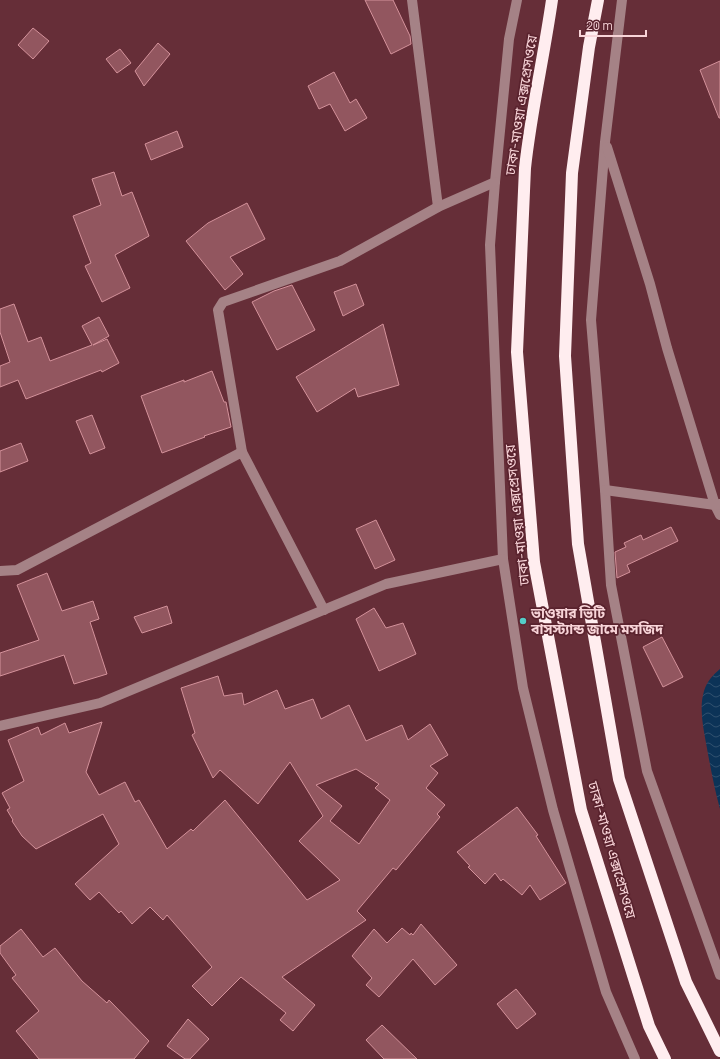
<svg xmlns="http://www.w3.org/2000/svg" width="720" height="1059" font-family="Manrope,'Noto Sans Bengali',sans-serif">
<defs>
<pattern id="water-waves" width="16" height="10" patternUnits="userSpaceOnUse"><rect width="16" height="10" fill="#0c3357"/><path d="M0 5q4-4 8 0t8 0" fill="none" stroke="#30506e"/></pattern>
</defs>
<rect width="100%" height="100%" fill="#662e38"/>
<path fill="url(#water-waves)" d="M 720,669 L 720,809 C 714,787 710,765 706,743 C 703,726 699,708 704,691 C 707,681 713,675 720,669 Z"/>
<g fill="#92565f" stroke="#d4929b" fill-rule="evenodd">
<path d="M 365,0 L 393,0 L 410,36 L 411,44 L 391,54 Z"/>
<path d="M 33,28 L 49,41 L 33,59 L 18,45 Z"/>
<path d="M 158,43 L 170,54 L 144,86 L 135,71 Z"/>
<path d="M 120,49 L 131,63 L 117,73 L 106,59 Z"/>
<path d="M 720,61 L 720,118 L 719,118 L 700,70 Z"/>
<path d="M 334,72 L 350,103 L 356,99 L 367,118 L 345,131 L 330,104 L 319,109 L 308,86 Z"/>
<path d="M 177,131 L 183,147 L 151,160 L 145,144 Z"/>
<path d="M 114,172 L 122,196 L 132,192 L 149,236 L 115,255 L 130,288 L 102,302 L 85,266 L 91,263 L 73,216 L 101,205 L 92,179 Z"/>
<path d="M 247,203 L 265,239 L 230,257 L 243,274 L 225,290 L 186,241 L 208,223 Z"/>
<path d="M 356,284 L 364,305 L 343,316 L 334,292 Z"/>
<path d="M 292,285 L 315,330 L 277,350 L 252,302 L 274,291 Z"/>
<path d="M 14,304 L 28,342 L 41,337 L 50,361 L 92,345 L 82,326 L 99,317 L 109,336 L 93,345 L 107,339 L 119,363 L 102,372 L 101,370 L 26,399 L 18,380 L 0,387 L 0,366 L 10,362 L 0,332 L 0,309 Z"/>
<path d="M 383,324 L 399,385 L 358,397 L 355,388 L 317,412 L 296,377 Z"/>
<path d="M 212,371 L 224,402 L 226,402 L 231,427 L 204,436 L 205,437 L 162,453 L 141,396 L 184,380 L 184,382 Z"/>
<path d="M 92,415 L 105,448 L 90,454 L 76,421 Z"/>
<path d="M 21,443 L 28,461 L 0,472 L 0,451 Z"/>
<path d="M 376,520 L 395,560 L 375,569 L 356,529 Z"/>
<path d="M 671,527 L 678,541 L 627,565 L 630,572 L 617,578 L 615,552 L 626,547 L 624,543 L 641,535 L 643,540 Z"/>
<path d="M 47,573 L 62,611 L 93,601 L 99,619 L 90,622 L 107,674 L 74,684 L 64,655 L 0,676 L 0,653 L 39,640 L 17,585 Z"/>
<path d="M 167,606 L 172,623 L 142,633 L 134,617 Z"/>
<path d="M 374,608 L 386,628 L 403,623 L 416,654 L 379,671 L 356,619 Z"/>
<path d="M 662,637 L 683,677 L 663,687 L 643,647 Z"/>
<path d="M 218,676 L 224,696 L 242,693 L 244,705 L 277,690 L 285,709 L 313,699 L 321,719 L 349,705 L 366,741 L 402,725 L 408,740 L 430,724 L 448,755 L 430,766 L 438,773 L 426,788 L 445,805 L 437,814 L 440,817 L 396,870 L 393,868 L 357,911 L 366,920 L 282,977 L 315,1005 L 293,1031 L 280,1020 L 286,1013 L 241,977 L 212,1006 L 192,986 L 212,967 L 167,915 L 163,920 L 150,907 L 132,924 L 121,911 L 119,913 L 99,892 L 90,900 L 75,884 L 119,844 L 103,814 L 36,849 L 22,836 L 12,821 L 13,820 L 7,810 L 10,808 L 2,793 L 24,781 L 8,740 L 38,727 L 41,735 L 65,723 L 69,733 L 102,722 L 86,772 L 99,795 L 125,782 L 135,802 L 139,800 L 167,849 L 191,829 L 193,831 L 225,800 L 307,900 L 340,880 L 299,841 L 323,816 L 290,762 L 258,804 L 220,770 L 213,778 L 192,735 L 195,733 L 181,688 ZM 356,769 L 379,784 L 375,788 L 390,800 L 359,844 L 330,821 L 342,806 L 316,785 Z"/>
<path d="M 517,807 L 538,835 L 536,836 L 566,883 L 540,900 L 530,885 L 522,895 L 503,879 L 501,881 L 495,873 L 485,884 L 468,867 L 470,866 L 457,852 Z"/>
<path d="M 421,924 L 457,965 L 435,985 L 413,959 L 379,997 L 366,985 L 372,978 L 352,956 L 374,929 L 387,943 L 402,928 L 410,935 L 411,933 L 413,935 Z"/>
<path d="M 21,929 L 43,957 L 55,948 L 82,981 L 107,1003 L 109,1000 L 149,1041 L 134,1059 L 39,1059 L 16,1031 L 39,1011 L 12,978 L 16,975 L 0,953 L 0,946 Z"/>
<path d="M 516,989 L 536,1014 L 517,1029 L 497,1004 Z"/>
<path d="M 188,1019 L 209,1039 L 190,1059 L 185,1059 L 167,1046 Z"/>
<path d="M 382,1025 L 417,1059 L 384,1059 L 366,1040 Z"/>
</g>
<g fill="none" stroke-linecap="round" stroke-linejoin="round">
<g stroke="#a58286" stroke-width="10">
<path d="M 412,0 L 438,207"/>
<path d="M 517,0 L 509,39 L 495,182 L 490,245 L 503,559 L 523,688 L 553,810 L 606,992 L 635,1059"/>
<path d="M 622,0 L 605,142 L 591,320 L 605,490 L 611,585 L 647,771 L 720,975"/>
<path d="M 607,147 L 650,284 L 667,348 L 715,505 L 720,515"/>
<path d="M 242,452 L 218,310 L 223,302 L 340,261 L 438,207 L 495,182"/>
<path d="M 605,490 L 715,505 L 720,504"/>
<path d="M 0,571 L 17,570 L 242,452 L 324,610"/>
<path d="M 0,726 L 100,703 L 386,584 L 503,559"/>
</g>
<g stroke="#ffedef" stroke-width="12">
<path d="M 552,0 C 544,56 531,112 525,168 L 517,352 L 534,562 L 581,810 L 649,1026 L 665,1059"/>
<path d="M 598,0 L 589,47 L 572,173 L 565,356 L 578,544 L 619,779 L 686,982 L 720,1051"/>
</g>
</g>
<circle fill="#54cdc7" stroke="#5a232e" stroke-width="1.5" cx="523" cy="621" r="4"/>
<g text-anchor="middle" stroke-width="3.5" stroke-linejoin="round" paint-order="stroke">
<g font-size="14" fill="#f8d4d8" stroke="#5a232e">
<text transform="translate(521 105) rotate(-81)" y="5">ঢাকা-মাওয়া এক্সপ্রেসওয়ে</text>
<text transform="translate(517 515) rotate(-96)" y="5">ঢাকা-মাওয়া এক্সপ্রেসওয়ে</text>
<text transform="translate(612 850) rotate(74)" y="5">ঢাকা-মাওয়া এক্সপ্রেসওয়ে</text>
</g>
<g font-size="14" font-weight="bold" fill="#f8d4d8" stroke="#5a232e" text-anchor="start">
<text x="531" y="618">ভাওয়ার ভিটি<tspan x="531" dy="16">বাসস্ট্যান্ড জামে মসজিদ</tspan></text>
</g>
</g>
<path d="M580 30v6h66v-6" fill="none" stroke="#f8d4d8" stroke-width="2"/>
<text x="586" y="30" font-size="12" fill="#f8d4d8" stroke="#5a232e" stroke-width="3" paint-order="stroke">20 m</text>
</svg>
